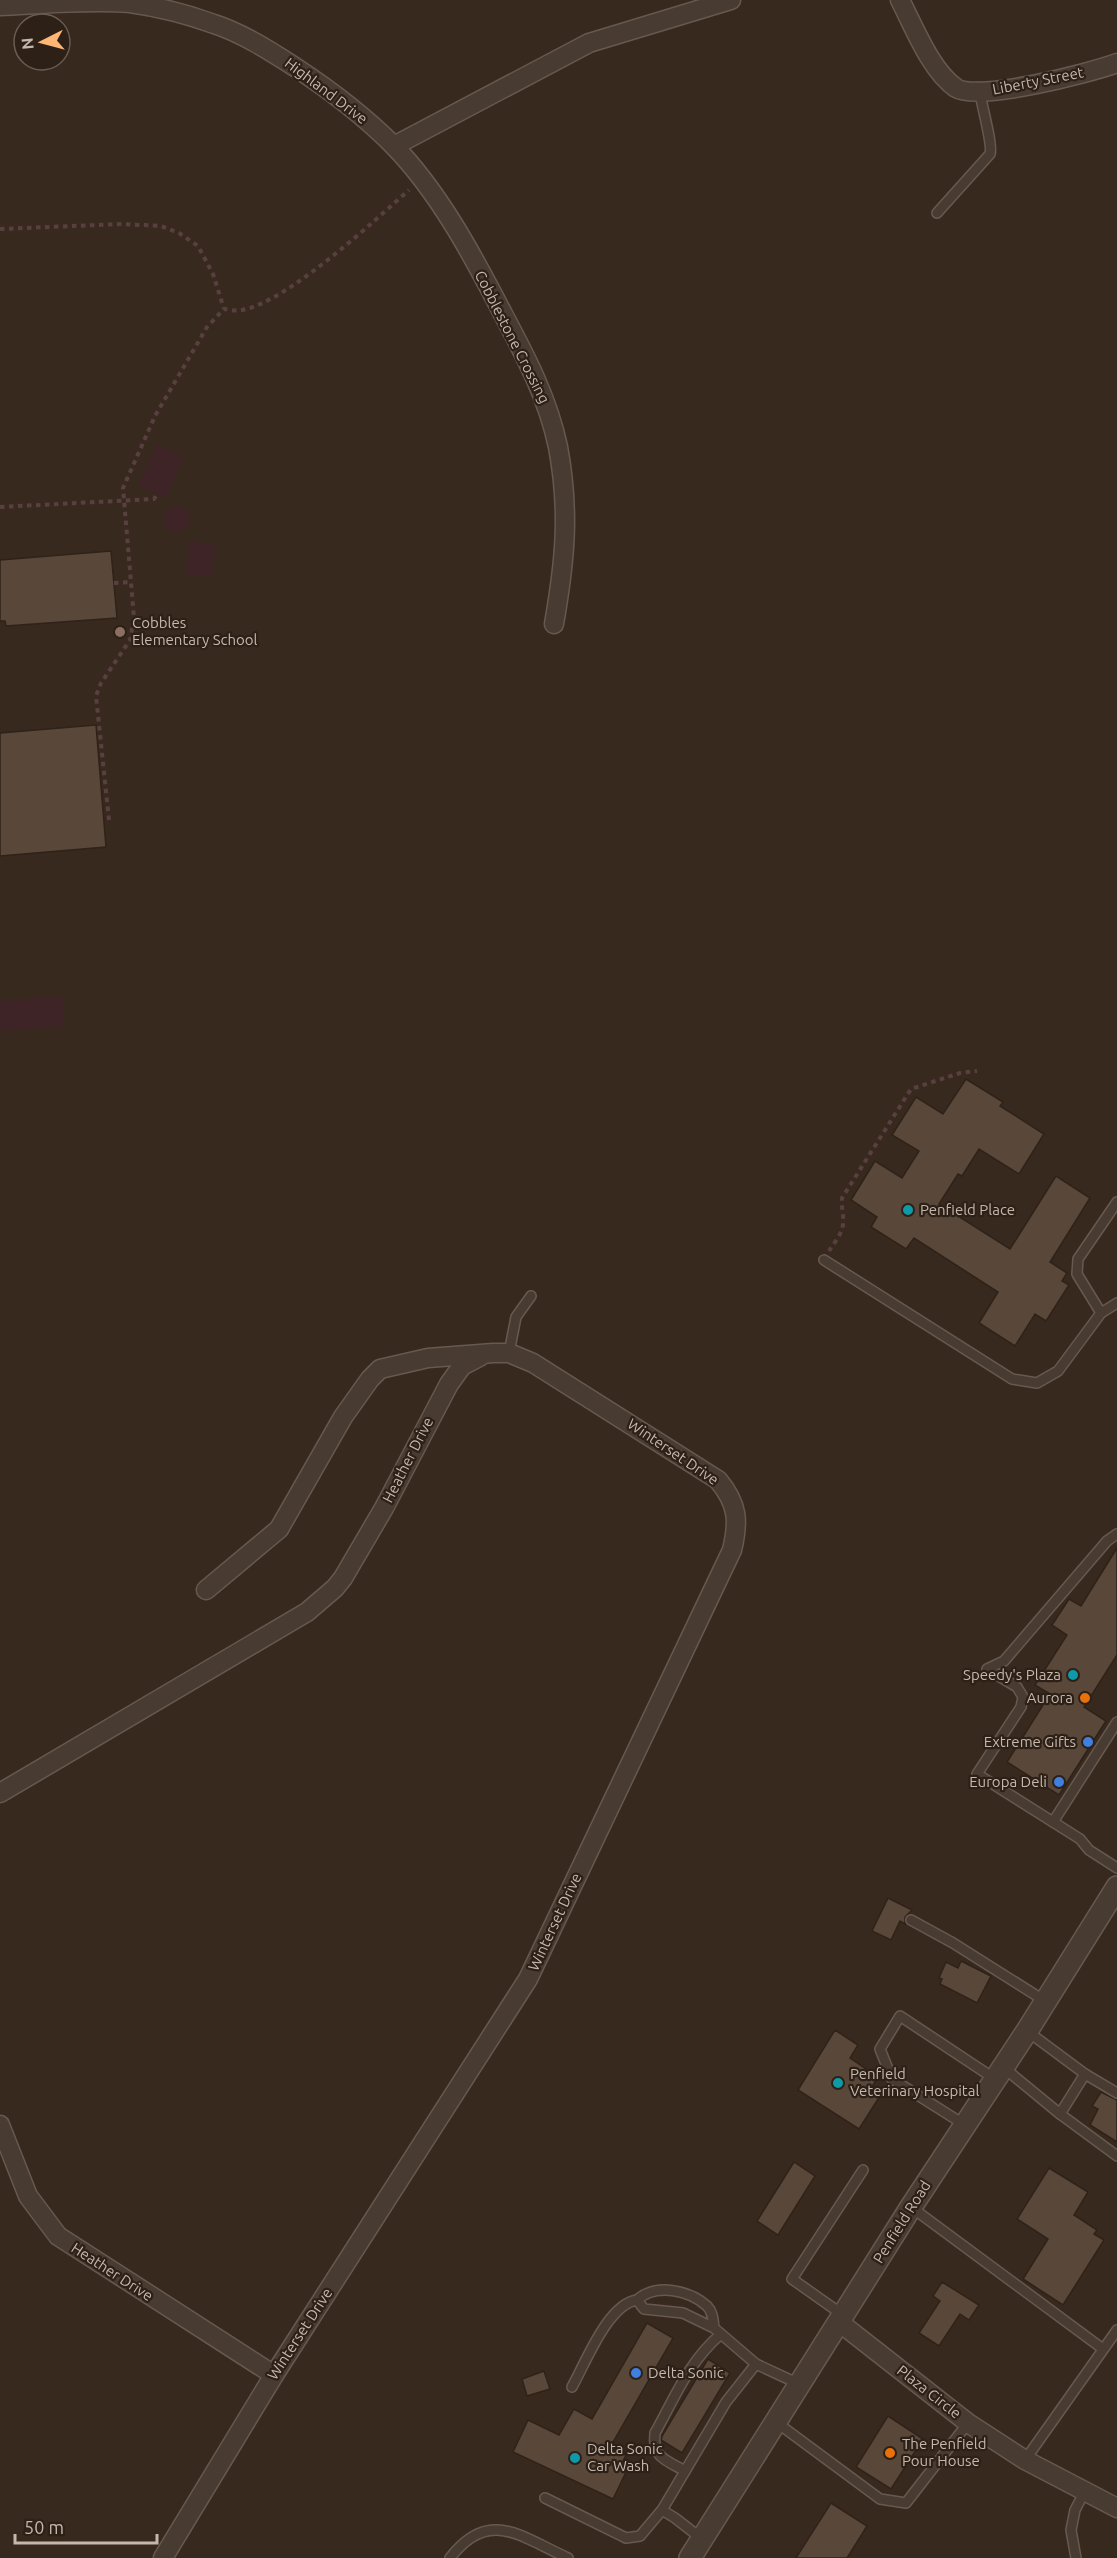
<svg xmlns="http://www.w3.org/2000/svg" width="1117" height="2558" font-family="Ubuntu,sans-serif">
<rect width="100%" height="100%" fill="#38291e"/>
<g fill="#3f2427">
<path d="M 156,444 L 184,456 L 166,498 L 138,486 Z"/>
<circle cx="177" cy="519" r="13"/>
<path d="M 190,541 L 216,545 L 211,577 L 185,573 Z"/>
<path d="M 62,996 L 65,1026 L 0,1031 L 0,1001 Z"/>
</g>
<g fill="#594739" stroke="#2f2219" stroke-width="1.5">
<path d="M 111,551 L 117,618 L 6,626 L 5,621 L 0,621 L 0,560 Z"/>
<path d="M 96,725 L 106,847 L 0,856 L 0,733 Z"/>
<path d="M 966,1079 L 1003,1102 L 1000,1106 L 1044,1134 L 1019,1174 L 979,1149 L 962,1176 L 958,1174 L 939,1204 L 1010,1249 L 1056,1176 L 1090,1198 L 1050,1262 L 1067,1273 L 1062,1281 L 1069,1285 L 1046,1321 L 1035,1314 L 1015,1346 L 979,1323 L 998,1292 L 914,1238 L 906,1249 L 871,1227 L 877,1217 L 851,1200 L 875,1161 L 902,1178 L 919,1151 L 892,1135 L 916,1097 L 943,1114 Z"/>
<path d="M 1117,1548 L 1117,1655 L 1084,1707 L 1106,1721 L 1059,1795 L 1007,1762 L 1050,1694 L 1035,1685 L 1067,1635 L 1052,1625 L 1069,1599 L 1081,1606 Z"/>
<path d="M 888,1898 L 912,1910 L 905,1917 L 905,1924 L 900,1921 L 891,1940 L 872,1931 Z"/>
<path d="M 961,1961 L 991,1976 L 977,2003 L 940,1984 L 942,1979 L 939,1978 L 946,1962 L 958,1968 Z"/>
<path d="M 835,2030 L 858,2045 L 850,2058 L 878,2077 L 870,2090 L 880,2096 L 859,2129 L 798,2090 Z"/>
<path d="M 1101,2092 L 1117,2100 L 1117,2142 L 1090,2125 L 1098,2109 L 1092,2106 Z"/>
<path d="M 794,2162 L 815,2176 L 778,2235 L 757,2221 Z"/>
<path d="M 1049,2168 L 1088,2192 L 1074,2215 L 1097,2230 L 1094,2234 L 1104,2240 L 1063,2305 L 1023,2279 L 1048,2239 L 1017,2219 Z"/>
<path d="M 942,2282 L 979,2305 L 969,2320 L 960,2314 L 939,2346 L 919,2333 L 940,2301 L 933,2296 Z"/>
<path d="M 647,2323 L 673,2338 L 609,2449 L 626,2455 L 623,2461 L 630,2464 L 613,2499 L 513,2452 L 528,2420 L 559,2435 L 574,2409 L 592,2419 Z"/>
<path d="M 708,2359 L 730,2373 L 682,2453 L 661,2440 L 662,2436 Z"/>
<path d="M 544,2371 L 550,2389 L 527,2396 L 522,2379 Z"/>
<path d="M 888,2416 L 923,2439 L 891,2489 L 856,2467 Z"/>
<path d="M 831,2503 L 867,2526 L 847,2558 L 796,2558 Z"/>
</g>
<g fill="none" stroke-linecap="round" stroke-linejoin="round">
<g stroke="#67594f" stroke-width="12">
<g id="service">
<path d="M 937,213 L 990,154 C 993,145 982,107 980,93"/>
<path d="M 824,1260 L 1012,1379 L 1037,1383 L 1058,1371 L 1101,1313 L 1117,1303"/>
<path d="M 1101,1313 L 1077,1274 L 1078,1259 L 1117,1202"/>
<path d="M 509,1353 L 516,1317 L 531,1296"/>
<path d="M 1117,1534 L 1107,1541 L 1004,1661 L 987,1669 L 1017,1687 L 1023,1697 L 1021,1707 L 977,1774 L 1080,1839 L 1089,1850 L 1117,1868"/>
<path d="M 1053,1822 L 1117,1722"/>
<path d="M 911,1920 L 953,1943 L 1045,2001"/>
<path d="M 1027,2031 L 1085,2074 L 1117,2093"/>
<path d="M 1003,2067 L 1060,2114 L 1117,2156"/>
<path d="M 1060,2114 L 1085,2074"/>
<path d="M 965,2125 L 892,2079 L 880,2049 L 900,2016 L 995,2079"/>
<path d="M 911,2207 L 1103,2349"/>
<path d="M 843,2315 L 792,2279 L 863,2170"/>
<path d="M 714,2328 C 713,2320 713,2312 707,2306 C 689,2290 656,2283 637,2300 L 644,2309 L 683,2313 L 714,2328 L 756,2364"/>
<path d="M 572,2387 C 586,2362 608,2304 637,2300"/>
<path d="M 776,2422 L 880,2499 L 906,2503 L 968,2423"/>
<path d="M 1025,2460 L 1117,2330"/>
<path d="M 685,2471 C 666,2460 652,2458 655,2433 C 675,2397 689,2361 721,2334"/>
<path d="M 545,2498 L 626,2538 L 640,2536 L 662,2510"/>
<path d="M 702,2539 L 675,2518 L 662,2510 L 726,2402 L 756,2364 L 799,2384"/>
<path d="M 450,2558 C 489,2507 521,2537 568,2558"/>
<path d="M 1076,2558 L 1071,2530 L 1075,2510 L 1085,2491"/>
</g>
</g>
<g stroke="#67594f" stroke-width="21">
<g id="minor">
<path d="M 900,0 C 914,27 931,71 956,88 C 978,102 1090,73 1117,63"/>
<path d="M 0,6 C 43,4 87,0 130,3 C 159,7 187,14 214,24 C 242,33 270,51 295,67 C 330,90 363,115 393,145 C 439,192 473,256 503,314 C 526,357 548,399 558,447 C 570,511 565,561 554,624"/>
<path d="M 394,146 L 589,43 L 731,0"/>
<path d="M 0,1793 L 307,1612 L 335,1588 L 343,1578 L 384,1508 L 449,1384 L 462,1366 L 481,1356"/>
<path d="M 0,2125 L 28,2196 L 58,2236 L 274,2375"/>
<path d="M 839,2322 L 968,2423 L 1025,2460 L 1117,2508"/>
<path d="M 163,2558 L 274,2375 L 528,1979 L 732,1550 C 739,1521 738,1504 718,1480 L 533,1363 L 509,1353 L 493,1353 L 428,1358 L 380,1369 L 370,1379 L 343,1417 L 279,1529 L 206,1590"/>
</g>
</g>
<g stroke="#67594f" stroke-width="24">
<path id="tertiary" d="M 690,2558 L 911,2207 L 1027,2031 L 1117,1887"/>
</g>
<g stroke="#584041" stroke-width="4" stroke-dasharray="4.5 4.5" stroke-linecap="butt">
<path d="M 0,229 L 122,224 L 161,226 L 179,233 L 198,246 L 213,274 L 224,309"/>
<path d="M 0,507 L 154,499 L 157,494"/>
<path d="M 114,583 L 132,582"/>
<path d="M 109,820 L 96,696 L 101,683 L 130,640 L 134,618 L 123,488 L 155,416 L 207,327 L 224,309 C 229,310 236,311 242,310 C 287,302 373,222 409,190"/>
<path d="M 829,1251 C 834,1243 843,1233 843,1223 C 844,1215 841,1207 842,1198 L 911,1089 L 960,1073 L 977,1071"/>
</g>
<use href="#service" stroke="#483b31" stroke-width="9"/>
<use href="#minor" stroke="#483b31" stroke-width="18"/>
<use href="#tertiary" stroke="#483b31" stroke-width="21"/>
</g>
<circle fill="#8d6e63" stroke="#2c2017" stroke-width="2" cx="120" cy="632" r="6"/>
<g fill="#0f9aa8" stroke="#2c2017" stroke-width="2">
<circle cx="908" cy="1210" r="6"/>
<circle cx="1073" cy="1675" r="6"/>
<circle cx="838" cy="2083" r="6"/>
<circle cx="575" cy="2458" r="6"/>
</g>
<g fill="#e8710a" stroke="#2c2017" stroke-width="2">
<circle cx="1085" cy="1698" r="6"/>
<circle cx="890" cy="2453" r="6"/>
</g>
<g fill="#3f7fe0" stroke="#2c2017" stroke-width="2">
<circle cx="1088" cy="1742" r="6"/>
<circle cx="1059" cy="1782" r="6"/>
<circle cx="636" cy="2373" r="6"/>
</g>
<g text-anchor="middle" stroke-width="4.5" stroke-linejoin="round" paint-order="stroke">
<g font-size="15" fill="#c6b7ab" stroke="#2c2017">
<text transform="translate(1038 81) rotate(-11)" y="5">Liberty Street</text>
<text transform="translate(326 91) rotate(37)" y="5">Highland Drive</text>
<text transform="translate(512 337) rotate(63)" y="5">Cobblestone Crossing</text>
<text transform="translate(673 1452) rotate(34)" y="5">Winterset Drive</text>
<text transform="translate(408 1460) rotate(-63)" y="5">Heather Drive</text>
<text transform="translate(555 1922) rotate(-65)" y="5">Winterset Drive</text>
<text transform="translate(902 2222) rotate(-58)" y="5">Penfield Road</text>
<text transform="translate(112 2272) rotate(33)" y="5">Heather Drive</text>
<text transform="translate(300 2334) rotate(-57)" y="5">Winterset Drive</text>
<text transform="translate(929 2392) rotate(38)" y="5">Plaza Circle</text>
</g>
<g font-size="15" fill="#c6b7ab" stroke="#2c2017" text-anchor="start">
<text x="132" y="628">Cobbles<tspan x="132" dy="17">Elementary School</tspan></text>
<text x="920" y="1215">Penfield Place</text>
<text x="1061" y="1680" text-anchor="end">Speedy's Plaza</text>
<text x="1073" y="1703" text-anchor="end">Aurora</text>
<text x="1076" y="1747" text-anchor="end">Extreme Gifts</text>
<text x="1047" y="1787" text-anchor="end">Europa Deli</text>
<text x="850" y="2079">Penfield<tspan x="850" dy="17">Veterinary Hospital</tspan></text>
<text x="648" y="2378">Delta Sonic</text>
<text x="902" y="2449">The Penfield<tspan x="902" dy="17">Pour House</tspan></text>
<text x="587" y="2454">Delta Sonic<tspan x="587" dy="17">Car Wash</tspan></text>
</g>
</g>
<g transform="translate(42 42) rotate(264)"><circle r="28" fill="#2c2017" stroke="#6a5c52" stroke-width="1.5"/>
<path d="M0-4.5L10 22L0 15L-10 22Z" fill="#ffb776"/>
<text y="-9" font-size="16" font-weight="bold" text-anchor="middle" fill="#c6b7ab">N</text>
</g>
<path d="M15 2534v9h142v-9" fill="none" stroke="#c6b7ab" stroke-width="3"/>
<text x="24" y="2534" font-size="18" fill="#c6b7ab" stroke="#2c2017" stroke-width="4.5" paint-order="stroke">50 m</text>
</svg>
